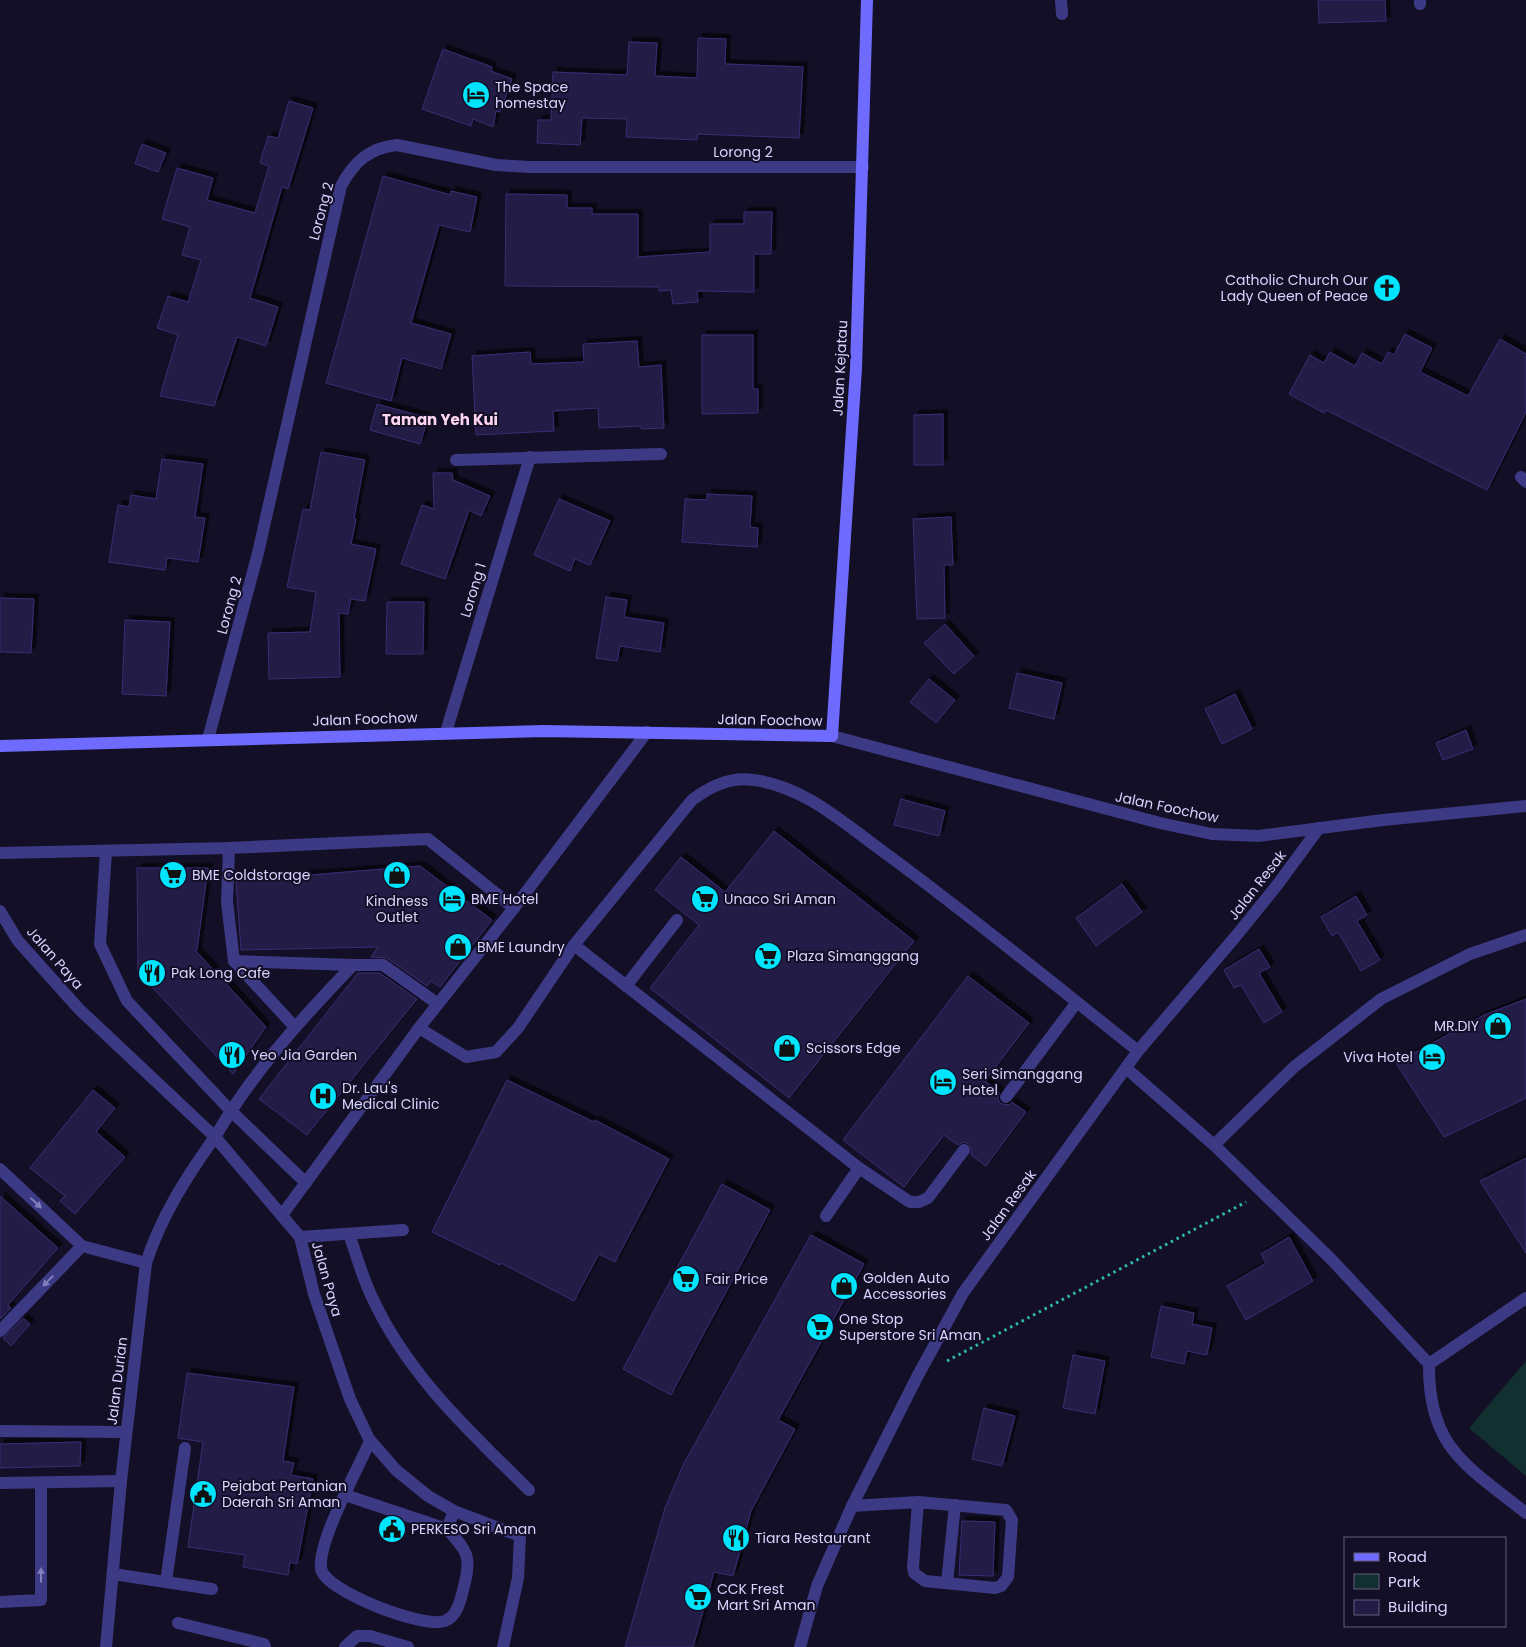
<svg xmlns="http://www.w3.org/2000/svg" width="1526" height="1647" font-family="Poppins,sans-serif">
<defs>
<filter id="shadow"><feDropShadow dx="4.5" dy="-4.5" stdDeviation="0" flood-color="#0009"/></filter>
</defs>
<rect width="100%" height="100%" fill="#130f26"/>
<path fill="#12302f" d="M 1526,1361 L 1526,1476 L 1469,1428 Z"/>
<g fill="#241b47" stroke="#3b2d73" filter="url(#shadow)">
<path d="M 1318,0 L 1385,0 L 1386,21 L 1319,23 Z"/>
<path d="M 698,38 L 726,39 L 725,64 L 803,67 L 799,138 L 698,134 L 697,140 L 626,137 L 627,119 L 582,118 L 580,145 L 537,143 L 538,120 L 551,120 L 553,72 L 627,75 L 629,42 L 657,43 L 655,76 L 697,78 Z"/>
<path d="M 443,49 L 492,67 L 491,71 L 512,79 L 500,112 L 496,111 L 493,127 L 473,119 L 471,126 L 422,109 Z"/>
<path d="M 289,101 L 313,108 L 288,189 L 282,187 L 250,298 L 278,307 L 266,346 L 237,337 L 214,406 L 160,396 L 178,335 L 157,328 L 168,296 L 188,302 L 201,260 L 182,255 L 190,227 L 162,219 L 177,168 L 213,178 L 207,200 L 255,213 L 269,166 L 260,163 L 268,136 L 278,138 Z"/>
<path d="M 142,144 L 166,153 L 158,172 L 135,164 Z"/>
<path d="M 383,176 L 451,195 L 451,191 L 477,197 L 470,232 L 439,225 L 411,323 L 451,334 L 441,369 L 402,358 L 391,401 L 326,383 Z"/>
<path d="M 506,194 L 567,195 L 567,208 L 592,208 L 592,214 L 638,214 L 638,257 L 710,252 L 710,224 L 744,224 L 744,212 L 772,212 L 771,254 L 754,254 L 754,292 L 697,291 L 698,302 L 673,304 L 671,290 L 659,291 L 659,287 L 505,286 Z"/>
<path d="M 1405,334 L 1432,348 L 1420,372 L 1468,396 L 1500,339 L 1526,354 L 1526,412 L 1487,490 L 1326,410 L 1324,413 L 1289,394 L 1310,355 L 1324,363 L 1330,352 L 1355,366 L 1362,353 L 1382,364 L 1388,352 L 1394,355 Z"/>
<path d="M 702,335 L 753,335 L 753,389 L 758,389 L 758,413 L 702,414 Z"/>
<path d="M 637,341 L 639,367 L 661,365 L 664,428 L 641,429 L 641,426 L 599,428 L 598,408 L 553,411 L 554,431 L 476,435 L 472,356 L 530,352 L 531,364 L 584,362 L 583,344 Z"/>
<path d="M 377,404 L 428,418 L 420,444 L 370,430 Z"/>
<path d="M 943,414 L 943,465 L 914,465 L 914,415 Z"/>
<path d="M 321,452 L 365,460 L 354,518 L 356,519 L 351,544 L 376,549 L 365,601 L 351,599 L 348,614 L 339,613 L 340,677 L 269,679 L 268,633 L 310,632 L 316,592 L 287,587 L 303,509 L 310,510 Z"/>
<path d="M 162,459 L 203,464 L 195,517 L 205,518 L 198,562 L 167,558 L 165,570 L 109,562 L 118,505 L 129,507 L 131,495 L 156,499 Z"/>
<path d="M 433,473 L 452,473 L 453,480 L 490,496 L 481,516 L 469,510 L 445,579 L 401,564 L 422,505 L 434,509 Z"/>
<path d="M 707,494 L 752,496 L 750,527 L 758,528 L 757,547 L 682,542 L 685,499 L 707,500 Z"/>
<path d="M 559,499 L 610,521 L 590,565 L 575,559 L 570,571 L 534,555 Z"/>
<path d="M 951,517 L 953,565 L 944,565 L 945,618 L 917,619 L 913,519 Z"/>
<path d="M 606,597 L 627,600 L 624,617 L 664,623 L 660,652 L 620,646 L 617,661 L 596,658 Z"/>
<path d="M 0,598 L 34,599 L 31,653 L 0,652 Z"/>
<path d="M 387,602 L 424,602 L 423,654 L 386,654 Z"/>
<path d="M 125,620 L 170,622 L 166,696 L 122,694 Z"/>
<path d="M 945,624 L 974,656 L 954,674 L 924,643 Z"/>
<path d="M 1017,673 L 1062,683 L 1054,719 L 1009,708 Z"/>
<path d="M 929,679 L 955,700 L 936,723 L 910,702 Z"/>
<path d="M 1235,694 L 1252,729 L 1222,744 L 1205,709 Z"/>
<path d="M 1466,730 L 1473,749 L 1443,760 L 1436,743 Z"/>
<path d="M 901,799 L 945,811 L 939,836 L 894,825 Z"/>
<path d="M 774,831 L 914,941 L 789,1098 L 650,988 L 699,925 L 655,890 L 681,857 L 725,892 Z"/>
<path d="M 420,866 L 492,920 L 440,987 L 431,981 L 427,986 L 387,958 L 371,957 L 378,947 L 241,950 L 236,881 Z"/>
<path d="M 137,868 L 208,868 L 197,950 L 195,950 L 266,1027 L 233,1074 L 138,972 Z"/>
<path d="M 1122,884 L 1142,912 L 1096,946 L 1076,918 Z"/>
<path d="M 1356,896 L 1367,915 L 1357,921 L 1380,960 L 1361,971 L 1338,932 L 1332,936 L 1321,917 Z"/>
<path d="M 1259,949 L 1270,967 L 1259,973 L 1282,1012 L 1264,1023 L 1241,985 L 1234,988 L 1224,970 Z"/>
<path d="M 358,973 L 380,973 L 417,999 L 307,1135 L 259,1099 Z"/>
<path d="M 968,976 L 1029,1023 L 985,1081 L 999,1092 L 998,1100 L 1002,1104 L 1009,1105 L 1012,1102 L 1026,1112 L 986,1166 L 971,1155 L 972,1150 L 969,1144 L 964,1142 L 958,1145 L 944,1135 L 904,1187 L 843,1140 Z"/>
<path d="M 1526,999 L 1526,1098 L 1444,1137 L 1396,1063 L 1484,1015 Z"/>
<path d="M 507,1080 L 594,1122 L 595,1120 L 669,1159 L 615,1262 L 599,1254 L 574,1301 L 501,1263 L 500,1265 L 432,1232 Z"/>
<path d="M 93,1090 L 115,1108 L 96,1132 L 125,1157 L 75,1214 L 60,1201 L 65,1196 L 30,1168 Z"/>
<path d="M 1526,1158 L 1526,1253 L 1480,1181 Z"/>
<path d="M 722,1184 L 770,1210 L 671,1395 L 623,1369 Z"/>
<path d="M 0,1196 L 58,1248 L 8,1305 L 11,1308 L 0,1319 Z"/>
<path d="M 811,1235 L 864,1264 L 778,1420 L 795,1429 L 751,1511 L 733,1576 L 714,1572 L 693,1647 L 625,1647 L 665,1508 L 683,1465 Z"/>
<path d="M 1289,1237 L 1313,1281 L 1246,1320 L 1227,1286 L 1266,1263 L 1261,1254 Z"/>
<path d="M 1161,1306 L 1194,1313 L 1192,1324 L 1212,1328 L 1207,1355 L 1187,1351 L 1184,1364 L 1151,1357 Z"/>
<path d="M 23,1318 L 30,1324 L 11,1346 L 3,1338 Z"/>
<path d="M 1073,1355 L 1105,1361 L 1095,1414 L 1063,1408 Z"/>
<path d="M 187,1373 L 294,1387 L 283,1461 L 294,1463 L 291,1475 L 313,1479 L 297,1564 L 290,1562 L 288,1575 L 243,1567 L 245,1555 L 188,1547 L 203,1442 L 178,1438 Z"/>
<path d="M 984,1408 L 1015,1416 L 1002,1466 L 972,1459 Z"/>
<path d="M 81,1442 L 80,1466 L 0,1468 L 0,1444 Z"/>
<path d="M 962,1521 L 995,1522 L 993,1576 L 959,1575 Z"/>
</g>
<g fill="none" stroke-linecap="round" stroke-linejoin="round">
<path stroke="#2fb8b0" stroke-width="3" stroke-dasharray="2.5 4" stroke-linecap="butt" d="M 947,1361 L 1246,1202"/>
<g stroke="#3d3a85" stroke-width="12">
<path d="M 229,848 L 227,902 L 234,961 L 294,1026"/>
<path d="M 106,851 L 100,944 L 127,1001 L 230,1110 L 306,1183"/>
<path d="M 0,853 L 229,848 L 428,839 L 514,908"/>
<path d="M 574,945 L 859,1168 L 826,1216"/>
<path d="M 234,961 L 353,965"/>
<path d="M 626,986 L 677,920"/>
<path d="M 419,1028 L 466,1057 L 496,1052 L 518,1028 L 574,945 L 692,800 C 709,787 731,776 754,780 C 804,786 846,825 885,853 C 971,916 1054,984 1138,1051"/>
<path d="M 1126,1068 L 1214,1145 L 1332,1260 L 1429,1364 C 1428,1448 1467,1466 1526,1513"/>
<path d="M 1006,1097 L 1077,1002"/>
<path d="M 215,1137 C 252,1073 302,1018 353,965 L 383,965 L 438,1004"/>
<path d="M 1214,1145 L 1294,1067 L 1381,999 L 1470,954 L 1526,935"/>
<path d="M 859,1168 L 910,1202 L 919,1202 L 928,1198 L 964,1150"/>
<path d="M 0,1169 L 82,1246 L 146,1263"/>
<path d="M 349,1234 C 356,1254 362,1276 371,1295 C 406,1373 469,1431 529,1490"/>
<path d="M 300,1237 L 403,1230"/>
<path d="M 0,1331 L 82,1246"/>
<path d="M 1429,1364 L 1526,1298"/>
<path d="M 0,1431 L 126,1432"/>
<path d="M 370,1441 C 358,1469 318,1540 321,1568 C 323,1591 424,1629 445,1621 C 458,1616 461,1598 464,1586 C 472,1556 467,1551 447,1529 L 454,1511"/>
<path d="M 0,1483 L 121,1481"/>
<path d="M 345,1495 L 447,1529"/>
<path d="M 852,1506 L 918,1502 L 1006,1510 L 1012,1520 L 1008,1577 L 1001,1586 L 995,1588 L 925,1581 L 914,1573 L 913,1567 L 918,1502"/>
<path d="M 113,1574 L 212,1589"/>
<path d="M 166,1582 L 185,1448"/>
<path d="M 947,1583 L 955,1505"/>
<path d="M 0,1602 L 41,1600 L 41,1483"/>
<path d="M 178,1623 L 264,1644 L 265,1647"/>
<path d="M 345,1647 L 357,1636 L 370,1636 L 408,1647"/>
</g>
<g stroke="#3d3a85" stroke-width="12">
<path d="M 1061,0 L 1062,14"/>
<path d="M 1420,0 L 1420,4"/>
<path d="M 456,460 L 661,454"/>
<path d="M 1521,477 L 1526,482"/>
<path d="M 446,732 L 530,457"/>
<path d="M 208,739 L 258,553 L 341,186 C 354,162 369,148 397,145 L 496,165 L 529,167 L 863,167"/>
<path d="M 282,1215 L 419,1028 L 514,908 L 647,732"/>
<path d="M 106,1647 L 121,1481 L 146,1263 C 161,1217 186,1177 215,1137"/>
</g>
<g stroke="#3d3a85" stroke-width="12">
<path d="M 832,736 L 1160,823 L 1212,834 L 1258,836 L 1383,820 L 1526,806"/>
<path d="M 0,911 L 18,941 L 79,1009 L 215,1137 L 300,1237 L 314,1294 L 350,1399 L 369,1439 L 396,1470 L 428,1496 L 454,1511 L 520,1536 L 518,1578 L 503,1647"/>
<path d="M 800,1647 L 817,1586 L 852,1506 L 917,1377 L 963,1293 L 1138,1051 L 1236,936 L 1278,884 L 1319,828"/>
</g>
<path stroke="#6f6bff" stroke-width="12" d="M 0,746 L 543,731 L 832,736 L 856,368 L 867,0"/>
</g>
<defs><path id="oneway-solid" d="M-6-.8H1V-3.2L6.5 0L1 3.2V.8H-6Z" transform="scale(1.25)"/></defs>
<g fill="#837fbc">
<use href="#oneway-solid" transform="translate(36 1203) rotate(43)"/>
<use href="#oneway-solid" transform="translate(48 1281) rotate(134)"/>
<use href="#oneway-solid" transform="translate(41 1575) rotate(-90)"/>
</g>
<defs>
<g id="hotel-disc" transform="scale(1.4375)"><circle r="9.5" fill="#00e5ff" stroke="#130f26"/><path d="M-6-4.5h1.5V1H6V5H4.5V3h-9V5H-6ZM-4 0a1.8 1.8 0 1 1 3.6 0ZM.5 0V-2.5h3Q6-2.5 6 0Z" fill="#111"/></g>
<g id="church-disc" transform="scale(1.4375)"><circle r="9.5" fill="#00e5ff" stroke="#130f26"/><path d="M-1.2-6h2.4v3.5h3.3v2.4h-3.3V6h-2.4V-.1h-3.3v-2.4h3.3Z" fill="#111"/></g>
<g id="supermarket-disc" transform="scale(1.4375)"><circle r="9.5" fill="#00e5ff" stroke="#130f26"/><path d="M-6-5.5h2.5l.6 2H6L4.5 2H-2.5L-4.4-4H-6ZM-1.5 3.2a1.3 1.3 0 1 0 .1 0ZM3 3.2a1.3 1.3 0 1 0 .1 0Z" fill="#111"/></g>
<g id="shop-disc" transform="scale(1.4375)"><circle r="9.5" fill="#00e5ff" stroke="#130f26"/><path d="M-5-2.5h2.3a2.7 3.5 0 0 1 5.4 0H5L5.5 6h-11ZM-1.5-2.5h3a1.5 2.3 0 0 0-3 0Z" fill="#111"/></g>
<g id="restaurant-disc" transform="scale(1.4375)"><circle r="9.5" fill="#00e5ff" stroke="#130f26"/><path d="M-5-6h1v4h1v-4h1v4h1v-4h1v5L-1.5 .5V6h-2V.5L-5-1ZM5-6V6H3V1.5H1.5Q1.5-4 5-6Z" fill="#111"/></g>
<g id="hospital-disc" transform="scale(1.4375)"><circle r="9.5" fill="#00e5ff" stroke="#130f26"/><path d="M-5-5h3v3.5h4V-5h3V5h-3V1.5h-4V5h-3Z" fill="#111"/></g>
<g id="civic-disc" transform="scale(1.4375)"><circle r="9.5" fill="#00e5ff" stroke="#130f26"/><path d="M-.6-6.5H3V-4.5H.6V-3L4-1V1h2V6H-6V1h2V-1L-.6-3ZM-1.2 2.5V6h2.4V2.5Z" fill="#111"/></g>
</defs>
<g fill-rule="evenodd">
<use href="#hotel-disc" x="476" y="95"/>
<use href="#church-disc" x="1387" y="288"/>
<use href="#supermarket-disc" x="173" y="875"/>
<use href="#shop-disc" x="397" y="875"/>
<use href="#hotel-disc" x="452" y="899"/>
<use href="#supermarket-disc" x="705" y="899"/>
<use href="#shop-disc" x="458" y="947"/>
<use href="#supermarket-disc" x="768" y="956"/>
<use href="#restaurant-disc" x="152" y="973"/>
<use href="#shop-disc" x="1498" y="1026"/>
<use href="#shop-disc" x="787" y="1048"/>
<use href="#restaurant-disc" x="232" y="1055"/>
<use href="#hotel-disc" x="1432" y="1057"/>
<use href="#hotel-disc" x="943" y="1082"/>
<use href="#hospital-disc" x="323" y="1096"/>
<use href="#supermarket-disc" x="686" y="1279"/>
<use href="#shop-disc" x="844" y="1286"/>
<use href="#supermarket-disc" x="820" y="1327"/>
<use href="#civic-disc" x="203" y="1494"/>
<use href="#civic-disc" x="392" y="1529"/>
<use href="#restaurant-disc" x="736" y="1538"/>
<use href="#supermarket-disc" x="698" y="1597"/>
</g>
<g text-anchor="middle" stroke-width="4" stroke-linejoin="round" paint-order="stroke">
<g font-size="14" fill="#d9d4ff" stroke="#130f26" text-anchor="start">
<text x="495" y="92">The Space<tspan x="495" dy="16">homestay</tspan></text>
<text x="1368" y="285" text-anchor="end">Catholic Church Our<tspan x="1368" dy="16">Lady Queen of Peace</tspan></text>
<text x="192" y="880">BME Coldstorage</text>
<text x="471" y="904">BME Hotel</text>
<text x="724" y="904">Unaco Sri Aman</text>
<text x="397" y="906" text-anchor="middle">Kindness<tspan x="397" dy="16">Outlet</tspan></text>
<text x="477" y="952">BME Laundry</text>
<text x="787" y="961">Plaza Simanggang</text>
<text x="171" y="978">Pak Long Cafe</text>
<text x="1479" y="1031" text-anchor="end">MR.DIY</text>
<text x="806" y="1053">Scissors Edge</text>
<text x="251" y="1060">Yeo Jia Garden</text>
<text x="1413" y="1062" text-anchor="end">Viva Hotel</text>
<text x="962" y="1079">Seri Simanggang<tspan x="962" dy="16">Hotel</tspan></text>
<text x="342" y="1093">Dr. Lau's<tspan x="342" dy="16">Medical Clinic</tspan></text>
<text x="863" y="1283">Golden Auto<tspan x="863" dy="16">Accessories</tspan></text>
<text x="705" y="1284">Fair Price</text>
<text x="839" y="1324">One Stop<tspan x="839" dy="16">Superstore Sri Aman</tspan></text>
<text x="222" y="1491">Pejabat Pertanian<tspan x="222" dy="16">Daerah Sri Aman</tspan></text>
<text x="411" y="1534">PERKESO Sri Aman</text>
<text x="755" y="1543">Tiara Restaurant</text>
<text x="717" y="1594">CCK Frest<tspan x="717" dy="16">Mart Sri Aman</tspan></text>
</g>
<g font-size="14" fill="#d9d4ff" stroke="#130f26">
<text x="743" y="157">Lorong 2</text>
<text transform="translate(321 211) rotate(-75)" y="5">Lorong 2</text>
<text transform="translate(840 368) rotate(-87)" y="5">Jalan Kejatau</text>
<text transform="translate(473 590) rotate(-73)" y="5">Lorong 1</text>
<text transform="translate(229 605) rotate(-75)" y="5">Lorong 2</text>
<text transform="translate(365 719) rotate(-2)" y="5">Jalan Foochow</text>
<text transform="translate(770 720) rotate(1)" y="5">Jalan Foochow</text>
<text transform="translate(1167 807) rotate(12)" y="5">Jalan Foochow</text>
<text transform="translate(1257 885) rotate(-52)" y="5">Jalan Resak</text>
<text transform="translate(55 958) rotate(49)" y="5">Jalan Paya</text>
<text transform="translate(1008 1205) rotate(-54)" y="5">Jalan Resak</text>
<text transform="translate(327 1279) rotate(74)" y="5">Jalan Paya</text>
<text transform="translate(117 1381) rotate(-83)" y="5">Jalan Durian</text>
</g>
<g font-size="15" font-weight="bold" fill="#ffd6f0" stroke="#130f26">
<text x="440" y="425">Taman Yeh Kui</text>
</g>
</g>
<rect x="1344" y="1537" width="162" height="90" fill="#130f26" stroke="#625e7d"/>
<rect x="1354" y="1553" width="25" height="8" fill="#6f6bff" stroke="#625e7d"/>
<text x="1388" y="1562" font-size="15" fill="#d9d4ff">Road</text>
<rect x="1354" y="1574" width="25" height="15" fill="#12302f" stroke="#625e7d"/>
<text x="1388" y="1587" font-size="15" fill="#d9d4ff">Park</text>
<rect x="1354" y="1600" width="25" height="15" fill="#241b47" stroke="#625e7d"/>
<text x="1388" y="1612" font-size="15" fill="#d9d4ff">Building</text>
</svg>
